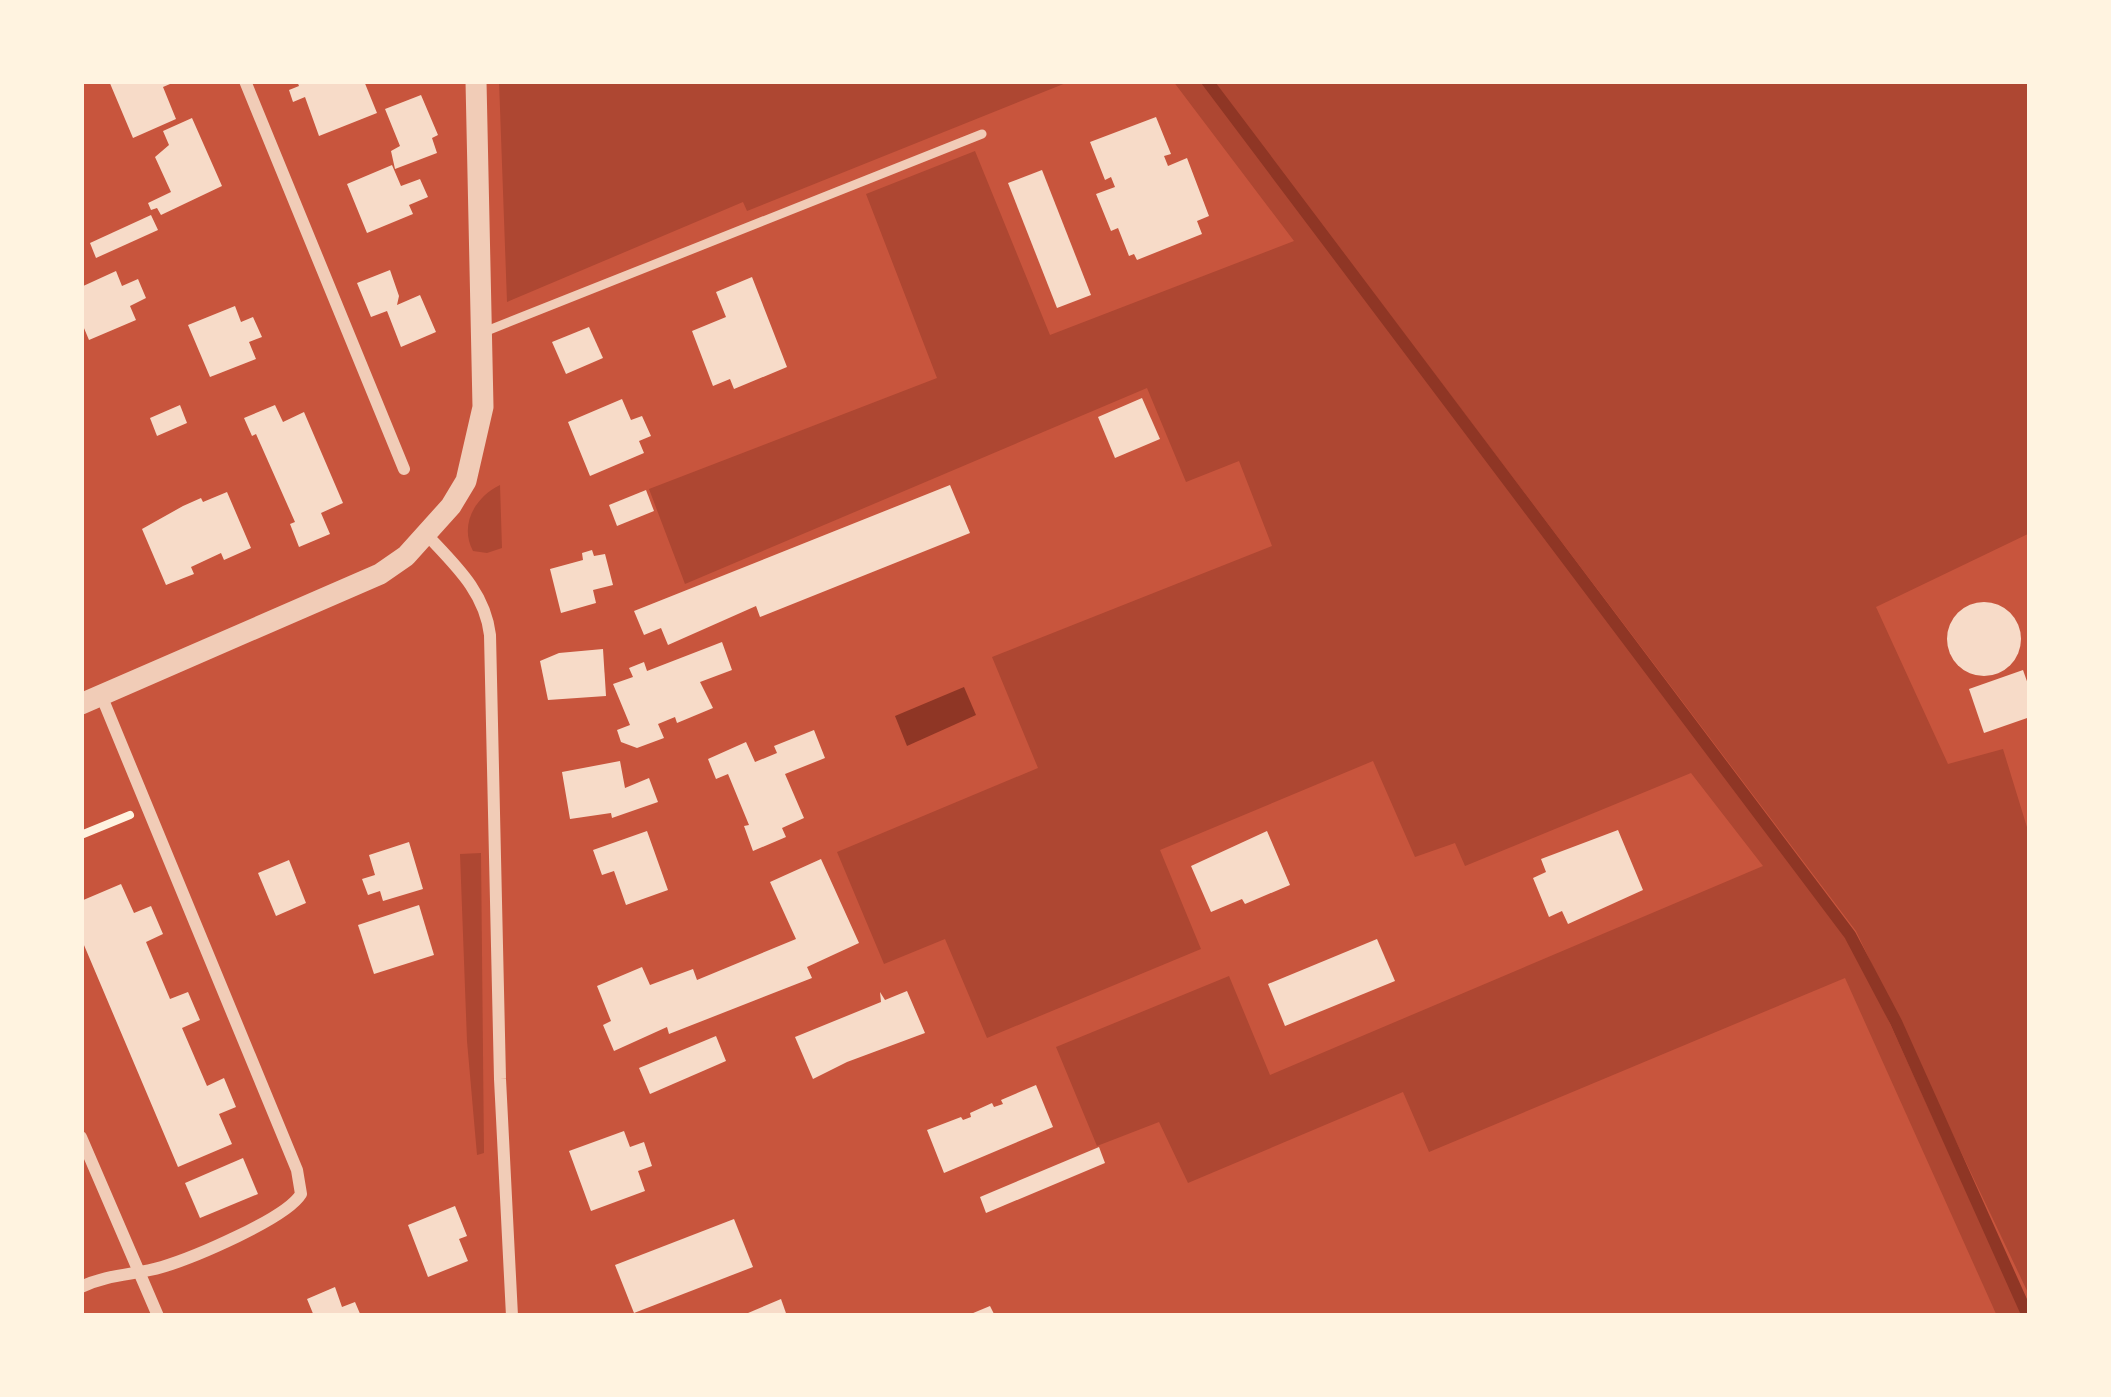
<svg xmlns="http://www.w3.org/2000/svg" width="2111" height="1397" font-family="Helvetica,sans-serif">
<rect width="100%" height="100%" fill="#c8553d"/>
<g fill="#ae4732">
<path d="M 499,81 L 1071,81 L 747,211 L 743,202 L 507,302 Z"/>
<path d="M 1173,81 L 1202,81 L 1827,909 L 1866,971 L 2023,1316 L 1997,1316 L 1845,978 L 1429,1152 L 1403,1092 L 1188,1183 L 1159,1122 L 1097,1146 L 1056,1047 L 1229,976 L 1270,1075 L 1763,866 L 1691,773 L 1465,866 L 1455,843 L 1415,857 L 1373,761 L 1160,850 L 1201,949 L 987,1038 L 945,939 L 884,964 L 837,852 L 1038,768 L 992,657 L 1272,546 L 1239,461 L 1186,482 L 1147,388 L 685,584 L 649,489 L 937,378 L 866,194 L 975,151 L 1050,335 L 1294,241 Z"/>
<path d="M 1213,81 L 2030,81 L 2030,533 L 1876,607 L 1948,764 L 2003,749 L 2030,837 L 2030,1297 L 1856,931 Z"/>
<path d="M 500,485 L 502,548 L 487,553 L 473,551 C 459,525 475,497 500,485 Z"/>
<path d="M 481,853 L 484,1153 L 477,1155 L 467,1041 L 460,854 Z"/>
</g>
<path fill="#8f3625" d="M 964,687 L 976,715 L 907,746 L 895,716 Z"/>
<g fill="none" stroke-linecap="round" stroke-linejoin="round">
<path stroke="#8f3625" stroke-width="12" d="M 1207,81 L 1850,935 L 1896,1022 L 2028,1316"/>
</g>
<g fill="#f7dbc8">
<path d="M 109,81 L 177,81 L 163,87 L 176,119 L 133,138 Z"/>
<path d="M 297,81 L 364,81 L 377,113 L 319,136 L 305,97 L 293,102 L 289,90 L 299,86 Z"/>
<path d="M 421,95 L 438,135 L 432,138 L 437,153 L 395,169 L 391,151 L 400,146 L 385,109 Z"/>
<path d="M 1156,117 L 1171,154 L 1164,156 L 1168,166 L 1187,158 L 1209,216 L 1197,221 L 1202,234 L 1137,260 L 1134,254 L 1129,256 L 1118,228 L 1111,231 L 1096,194 L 1115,187 L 1111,177 L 1105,180 L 1090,142 Z"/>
<path d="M 192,118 L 222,186 L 161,215 L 157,208 L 151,210 L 148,203 L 171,192 L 155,157 L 169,145 L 163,131 Z"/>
<path d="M 392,165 L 401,186 L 420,179 L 428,197 L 409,205 L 413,214 L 367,233 L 347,184 Z"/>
<path d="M 1042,170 L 1091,295 L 1057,308 L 1008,183 Z"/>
<path d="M 151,215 L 158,230 L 96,258 L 90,243 Z"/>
<path d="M 390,270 L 399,296 L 397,305 L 420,295 L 436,332 L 401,347 L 387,311 L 371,317 L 357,283 Z"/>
<path d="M 116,271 L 122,286 L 138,279 L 146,298 L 130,306 L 136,320 L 89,340 L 81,321 L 81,287 Z"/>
<path d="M 752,277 L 787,367 L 734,389 L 730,379 L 713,386 L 692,331 L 726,317 L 716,292 Z"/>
<path d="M 235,306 L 241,322 L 253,317 L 262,337 L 249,342 L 256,359 L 210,377 L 188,325 Z"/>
<path d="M 589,327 L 603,358 L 566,374 L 552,342 Z"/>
<path d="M 1142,398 L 1160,439 L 1115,458 L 1098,417 Z"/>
<path d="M 622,399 L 631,420 L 642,416 L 651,436 L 639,441 L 644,453 L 590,476 L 568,422 Z"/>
<path d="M 180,405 L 187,423 L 157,436 L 150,418 Z"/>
<path d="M 275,405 L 283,422 L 304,412 L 343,503 L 321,513 L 330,534 L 299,547 L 290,524 L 295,522 L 256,434 L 252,436 L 244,418 Z"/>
<path d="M 950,485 L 970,533 L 760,617 L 756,606 L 668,645 L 661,628 L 644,635 L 634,611 Z"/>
<path d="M 646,490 L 654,511 L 617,526 L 609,505 Z"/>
<path d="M 227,492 L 251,548 L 224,560 L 221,553 L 191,567 L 194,574 L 166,585 L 142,529 L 183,506 L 201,498 L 203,502 Z"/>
<path d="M 592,550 L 594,556 L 605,554 L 613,585 L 593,590 L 596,603 L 561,613 L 550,569 L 583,560 L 582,553 Z"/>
<circle cx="1984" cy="639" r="37"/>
<path d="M 722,642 L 732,670 L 700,682 L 713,708 L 677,723 L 675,717 L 658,724 L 664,738 L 637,748 L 621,742 L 617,730 L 630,725 L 613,684 L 633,677 L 629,668 L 644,662 L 647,671 Z"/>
<path d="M 603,649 L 606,696 L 548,700 L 540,661 L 559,653 Z"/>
<path d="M 2023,670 L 2030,690 L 2030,717 L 1984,733 L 1969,689 Z"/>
<path d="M 814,730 L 825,758 L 785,774 L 804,818 L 782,828 L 786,837 L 753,851 L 744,826 L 749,825 L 728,774 L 716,779 L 708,759 L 746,742 L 755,762 L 777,753 L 774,746 Z"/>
<path d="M 620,761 L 625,788 L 649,778 L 658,802 L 612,818 L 611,813 L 570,819 L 562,772 Z"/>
<path d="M 1618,830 L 1643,890 L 1568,924 L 1562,911 L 1549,917 L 1533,878 L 1546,872 L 1541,859 Z"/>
<path d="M 647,831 L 668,890 L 626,905 L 614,871 L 602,875 L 593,850 Z"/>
<path d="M 1267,831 L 1290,885 L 1245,904 L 1242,899 L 1211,912 L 1191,866 Z"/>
<path d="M 409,842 L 423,889 L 383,901 L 380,891 L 368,895 L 362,879 L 375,875 L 369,855 Z"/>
<path d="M 821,859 L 859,943 L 807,967 L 812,978 L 669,1034 L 667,1027 L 614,1051 L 603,1025 L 611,1021 L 597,986 L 642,967 L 650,985 L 693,969 L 697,980 L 796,939 L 770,882 Z"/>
<path d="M 289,860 L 306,903 L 276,916 L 258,873 Z"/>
<path d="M 121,884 L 134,913 L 151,906 L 163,934 L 146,942 L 170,999 L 188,992 L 200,1020 L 182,1028 L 207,1086 L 224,1078 L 236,1107 L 219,1114 L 232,1144 L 178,1167 L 81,938 L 81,901 Z"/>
<path d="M 419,905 L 434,955 L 374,974 L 358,925 Z"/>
<path d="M 1377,939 L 1395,981 L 1285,1026 L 1268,984 Z"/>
<path d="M 907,991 L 925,1033 L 847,1062 L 813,1079 L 795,1037 L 881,1002 L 880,992 L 885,1000 Z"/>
<path d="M 716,1036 L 726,1061 L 650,1094 L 639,1068 Z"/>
<path d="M 1036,1085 L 1053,1127 L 944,1173 L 927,1130 L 961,1117 L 963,1120 L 971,1117 L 970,1113 L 992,1103 L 994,1107 L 1003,1104 L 1001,1100 Z"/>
<path d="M 624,1131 L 630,1147 L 644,1142 L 652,1166 L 638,1171 L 645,1191 L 591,1211 L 569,1151 Z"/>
<path d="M 1099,1147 L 1105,1163 L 986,1213 L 980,1197 Z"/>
<path d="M 243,1158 L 258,1194 L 200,1218 L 185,1183 Z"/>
<path d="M 455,1206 L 467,1236 L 459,1239 L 468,1261 L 428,1277 L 408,1225 Z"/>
<path d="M 734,1219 L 753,1267 L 634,1313 L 615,1265 Z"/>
<path d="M 335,1287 L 342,1307 L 355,1302 L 361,1316 L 314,1316 L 307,1299 Z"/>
<path d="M 781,1299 L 787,1316 L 741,1316 Z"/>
<path d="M 990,1306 L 995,1316 L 966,1316 Z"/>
</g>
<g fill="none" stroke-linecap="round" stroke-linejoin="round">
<path stroke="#fff3e0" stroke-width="8" d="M 81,835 L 130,815"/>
<path stroke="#f1ccb7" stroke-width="9" d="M 484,332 L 982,134"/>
<g stroke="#f1ccb7" stroke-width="12">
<path d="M 245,81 L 404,469"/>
<path d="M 427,535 C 455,565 485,592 490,635 L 500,1079 L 512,1316"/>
<path d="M 81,1137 L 158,1316"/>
<path d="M 81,1287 C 108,1274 135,1275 162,1267 C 192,1258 286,1219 301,1194 L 297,1170 L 101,695"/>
</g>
<path stroke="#f1ccb7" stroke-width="21" d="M 81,704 L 380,574 L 406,556 L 451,506 L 466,481 L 483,407 L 476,81"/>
</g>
<rect width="2111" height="1397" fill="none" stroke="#fff3e0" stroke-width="168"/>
</svg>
